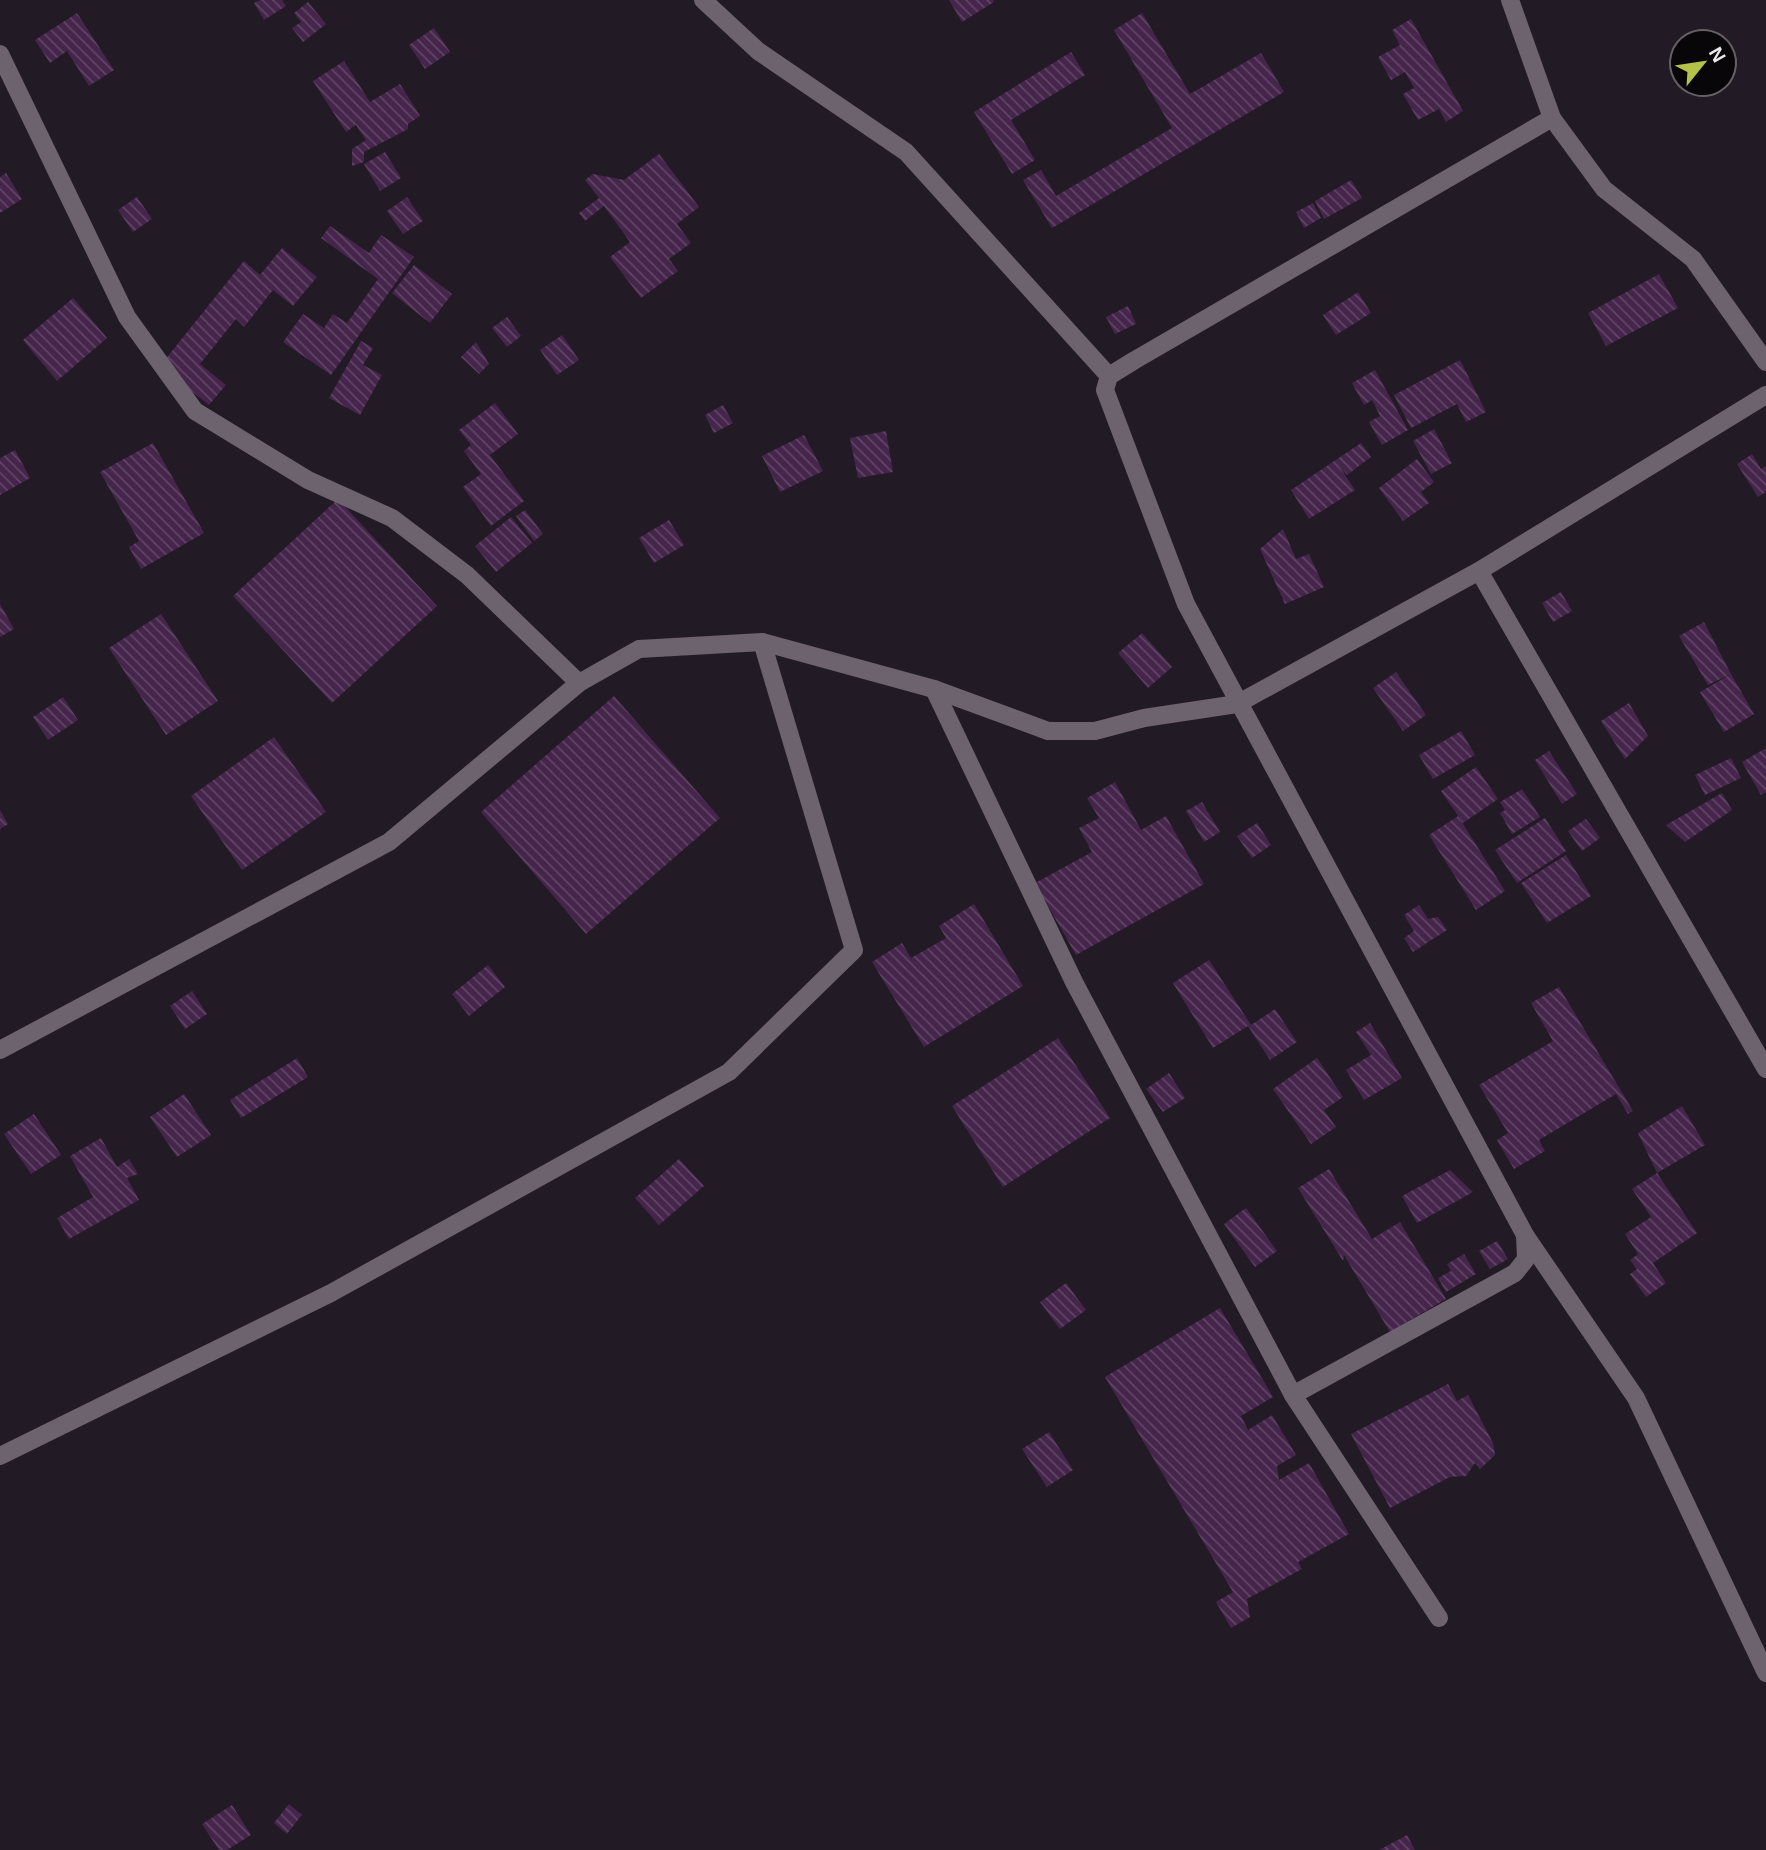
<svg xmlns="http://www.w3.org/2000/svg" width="1766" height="1850" font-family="Helvetica,sans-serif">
<defs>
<pattern id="building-back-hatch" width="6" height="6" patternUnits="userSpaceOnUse" patternTransform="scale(1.75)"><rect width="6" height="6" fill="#45254b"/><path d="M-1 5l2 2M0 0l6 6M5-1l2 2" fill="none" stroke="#604565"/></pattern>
</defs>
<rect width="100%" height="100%" fill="#221a24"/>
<g fill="url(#building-back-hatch)">
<path d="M 260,0 L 282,0 L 286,6 L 264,20 L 254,3 Z"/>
<path d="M 949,0 L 993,0 L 994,2 L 962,22 Z"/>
<path d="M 308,2 L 326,24 L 303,42 L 292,28 L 301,22 L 294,13 Z"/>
<path d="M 77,13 L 114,70 L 89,86 L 67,51 L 50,63 L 35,40 Z"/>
<path d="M 1142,13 L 1190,94 L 1261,53 L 1284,92 L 1052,228 L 1023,180 L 1041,170 L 1056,196 L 1172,128 L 1114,30 Z"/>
<path d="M 1411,19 L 1463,111 L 1446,122 L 1439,109 L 1418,120 L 1403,94 L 1414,88 L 1405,72 L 1391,80 L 1378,57 L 1400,45 L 1392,30 Z"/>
<path d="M 434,28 L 450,52 L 425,69 L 409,45 Z"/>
<path d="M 1071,52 L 1085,75 L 1011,120 L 1035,160 L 1012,174 L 974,112 Z"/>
<path d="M 344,61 L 370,102 L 400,84 L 420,116 L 408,124 L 408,129 L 364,152 L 364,162 L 352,166 L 352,149 L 366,140 L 356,125 L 346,132 L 313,81 Z"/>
<path d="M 385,152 L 401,178 L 380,191 L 364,164 Z"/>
<path d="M 659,154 L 699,207 L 677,224 L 691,243 L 669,259 L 678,271 L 641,298 L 610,257 L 630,242 L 604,206 L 585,221 L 579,213 L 599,198 L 585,180 L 593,174 L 624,180 Z"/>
<path d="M 6,173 L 22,199 L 0,213 L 0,177 Z"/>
<path d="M 1351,180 L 1362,198 L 1324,219 L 1315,201 Z"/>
<path d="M 137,197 L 152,219 L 133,232 L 118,210 Z"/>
<path d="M 407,197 L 423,221 L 403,234 L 387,211 Z"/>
<path d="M 1313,203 L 1321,218 L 1304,228 L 1296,212 Z"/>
<path d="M 330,226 L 369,253 L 381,235 L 414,257 L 331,375 L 283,342 L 303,314 L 324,328 L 333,314 L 347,323 L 378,279 L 321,238 Z"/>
<path d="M 282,248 L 317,277 L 293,306 L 273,290 L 244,327 L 236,319 L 200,364 L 226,385 L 209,405 L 160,366 L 244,261 L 260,275 Z"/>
<path d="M 414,265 L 452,294 L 430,323 L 392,293 Z"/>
<path d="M 1659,274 L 1678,308 L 1606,346 L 1588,313 Z"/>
<path d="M 1358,292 L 1371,313 L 1336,335 L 1323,315 Z"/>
<path d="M 73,298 L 107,338 L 57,381 L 23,340 Z"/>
<path d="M 1128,306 L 1136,324 L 1115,334 L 1106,317 Z"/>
<path d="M 507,317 L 521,336 L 507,347 L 492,328 Z"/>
<path d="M 562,335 L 579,360 L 557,375 L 540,350 Z"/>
<path d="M 361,341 L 373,348 L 363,365 L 382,375 L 360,415 L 329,398 Z"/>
<path d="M 476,342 L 489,364 L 479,374 L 461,357 Z"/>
<path d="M 1460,360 L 1486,412 L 1466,422 L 1457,404 L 1411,428 L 1394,395 Z"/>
<path d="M 1375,370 L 1408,430 L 1382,445 L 1369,422 L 1380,416 L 1372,400 L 1364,405 L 1352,383 Z"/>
<path d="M 495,403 L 518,434 L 490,455 L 524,501 L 491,526 L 463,487 L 481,474 L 464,451 L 471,445 L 459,430 Z"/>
<path d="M 723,405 L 733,423 L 714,433 L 705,415 Z"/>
<path d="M 1434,429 L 1452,463 L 1431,474 L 1413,441 Z"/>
<path d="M 886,431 L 893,472 L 858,478 L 850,438 Z"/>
<path d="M 804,435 L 823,471 L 780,492 L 762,456 Z"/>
<path d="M 153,443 L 204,533 L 141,569 L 129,547 L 139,541 L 100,472 Z"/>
<path d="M 1361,443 L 1371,457 L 1347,475 L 1339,466 L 1355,490 L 1309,519 L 1291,490 Z"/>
<path d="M 15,450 L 30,478 L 0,495 L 0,458 Z"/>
<path d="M 1752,454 L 1761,469 L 1766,466 L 1766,492 L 1758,497 L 1737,464 Z"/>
<path d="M 1417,459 L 1434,482 L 1421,492 L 1429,503 L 1403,521 L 1379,488 Z"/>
<path d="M 338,499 L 437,606 L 332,703 L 233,596 Z"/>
<path d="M 525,510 L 543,534 L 534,541 L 516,516 Z"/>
<path d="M 511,517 L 532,543 L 496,572 L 475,546 Z"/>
<path d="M 669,520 L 684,545 L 654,563 L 639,538 Z"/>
<path d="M 1283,529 L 1296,559 L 1309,554 L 1324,587 L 1285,604 L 1260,549 Z"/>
<path d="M 1561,592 L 1572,611 L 1553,622 L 1542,603 Z"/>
<path d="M 0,604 L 14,629 L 0,637 Z"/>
<path d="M 161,614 L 218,701 L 166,735 L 109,648 Z"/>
<path d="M 1704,622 L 1731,674 L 1708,685 L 1679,636 Z"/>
<path d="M 1142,633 L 1172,667 L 1148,688 L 1118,653 Z"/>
<path d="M 1396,672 L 1426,715 L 1403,731 L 1373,688 Z"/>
<path d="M 1731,674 L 1754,714 L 1724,732 L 1700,692 Z"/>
<path d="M 614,696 L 720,818 L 586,934 L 481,812 Z"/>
<path d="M 63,697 L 78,720 L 48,740 L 33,717 Z"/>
<path d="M 1629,703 L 1648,736 L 1625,759 L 1601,721 Z"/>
<path d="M 1461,731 L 1475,755 L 1433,779 L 1419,755 Z"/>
<path d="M 274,737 L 326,812 L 242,870 L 191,796 Z"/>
<path d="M 1766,748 L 1766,792 L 1761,795 L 1742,762 Z"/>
<path d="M 1549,751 L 1577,794 L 1562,804 L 1535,760 Z"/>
<path d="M 1731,758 L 1741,778 L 1705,795 L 1695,775 Z"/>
<path d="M 1476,767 L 1498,799 L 1463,823 L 1441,791 Z"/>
<path d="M 1115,782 L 1141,830 L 1166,816 L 1204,884 L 1076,955 L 1035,883 L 1092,852 L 1079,828 L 1099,818 L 1087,798 Z"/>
<path d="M 1522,789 L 1540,817 L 1512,834 L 1500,813 L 1505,810 L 1500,802 Z"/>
<path d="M 1722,793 L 1732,810 L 1685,842 L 1666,825 Z"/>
<path d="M 1202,802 L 1220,832 L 1204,842 L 1186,811 Z"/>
<path d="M 0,810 L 8,824 L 0,829 Z"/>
<path d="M 1458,816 L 1505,891 L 1476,910 L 1429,835 Z"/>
<path d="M 1545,818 L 1566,851 L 1517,883 L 1495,850 Z"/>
<path d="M 1586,819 L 1600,838 L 1582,851 L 1568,831 Z"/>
<path d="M 1257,823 L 1271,845 L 1252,858 L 1237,836 Z"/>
<path d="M 1566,855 L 1591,896 L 1547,923 L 1521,883 Z"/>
<path d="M 974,904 L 1023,986 L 924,1047 L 872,962 L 902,943 L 911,958 L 946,938 L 939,926 Z"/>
<path d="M 1419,905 L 1428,919 L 1438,917 L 1447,930 L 1413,952 L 1404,938 L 1414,931 L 1404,915 Z"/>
<path d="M 1209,960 L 1251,1025 L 1275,1009 L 1297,1042 L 1270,1060 L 1248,1026 L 1213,1048 L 1173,983 Z"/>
<path d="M 488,965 L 505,987 L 469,1016 L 452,994 Z"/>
<path d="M 1559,987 L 1633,1111 L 1628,1114 L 1616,1094 L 1539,1140 L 1545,1151 L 1514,1169 L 1497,1140 L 1508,1133 L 1479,1085 L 1553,1041 L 1531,1003 Z"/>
<path d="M 192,991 L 207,1014 L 185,1029 L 170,1006 Z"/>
<path d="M 1370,1023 L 1402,1078 L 1364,1100 L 1346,1070 L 1371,1055 L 1356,1032 Z"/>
<path d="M 1058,1038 L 1110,1118 L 1003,1187 L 952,1106 Z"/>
<path d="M 297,1058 L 308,1077 L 241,1118 L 230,1100 Z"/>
<path d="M 1317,1058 L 1343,1097 L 1324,1110 L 1336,1127 L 1311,1144 L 1273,1089 Z"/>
<path d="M 1169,1073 L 1185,1098 L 1163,1112 L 1146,1089 Z"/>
<path d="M 184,1094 L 211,1135 L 177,1157 L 150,1117 Z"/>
<path d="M 1682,1106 L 1705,1145 L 1657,1173 L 1638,1133 Z"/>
<path d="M 34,1114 L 61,1155 L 31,1174 L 4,1134 Z"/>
<path d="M 101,1138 L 117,1167 L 129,1159 L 138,1174 L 127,1178 L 139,1200 L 69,1239 L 57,1218 L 93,1197 L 70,1156 Z"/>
<path d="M 679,1159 L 704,1186 L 659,1225 L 635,1198 Z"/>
<path d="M 1329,1169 L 1372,1239 L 1400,1222 L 1446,1299 L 1390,1332 L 1344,1255 L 1343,1261 L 1298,1188 Z"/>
<path d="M 1450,1170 L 1473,1192 L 1417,1223 L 1402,1196 Z"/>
<path d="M 1657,1173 L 1697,1233 L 1653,1263 L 1666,1283 L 1646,1297 L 1630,1274 L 1637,1269 L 1630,1260 L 1638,1254 L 1625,1234 L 1651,1217 L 1632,1189 Z"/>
<path d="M 1246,1208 L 1277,1251 L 1255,1267 L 1224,1224 Z"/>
<path d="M 1497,1241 L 1508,1259 L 1490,1269 L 1479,1251 Z"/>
<path d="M 1464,1254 L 1476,1274 L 1446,1292 L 1438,1278 L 1451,1271 L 1447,1264 Z"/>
<path d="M 1066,1283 L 1086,1310 L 1060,1329 L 1040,1302 Z"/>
<path d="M 1220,1308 L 1273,1397 L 1241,1416 L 1248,1430 L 1272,1415 L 1296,1455 L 1277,1466 L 1279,1480 L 1309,1463 L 1349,1534 L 1298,1562 L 1302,1569 L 1247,1599 L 1250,1617 L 1231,1628 L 1216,1602 L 1233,1592 L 1105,1377 Z"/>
<path d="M 1448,1384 L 1457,1401 L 1468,1395 L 1493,1443 L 1495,1455 L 1480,1469 L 1475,1463 L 1466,1476 L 1450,1477 L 1390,1508 L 1351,1434 Z"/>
<path d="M 1049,1432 L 1073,1470 L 1047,1487 L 1022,1449 Z"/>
<path d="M 289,1804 L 302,1815 L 287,1834 L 274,1823 Z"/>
<path d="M 232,1805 L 251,1835 L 227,1850 L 219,1850 L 202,1824 Z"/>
<path d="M 1407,1835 L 1415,1850 L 1379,1850 Z"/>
</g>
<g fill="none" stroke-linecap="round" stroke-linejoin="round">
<g stroke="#6d636f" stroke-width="18">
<path d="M 703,0 L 758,51 L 906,152 L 1109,376"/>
<path d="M 1510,0 L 1552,118 L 1604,189 L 1693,259 L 1766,362"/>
<path d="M 0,54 L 127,317 L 195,411 L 308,480 L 392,518 L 467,575 L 579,683"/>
<path d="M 1479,571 L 1766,1069"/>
<path d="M 934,689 L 1074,982 L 1293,1395 L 1439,1618"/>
<path d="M 0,1050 L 389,842 L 579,683 L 639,649 L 762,642 L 934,689 L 1048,731 L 1095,731 L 1144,718 L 1237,704 L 1479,571 L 1766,395"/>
<path d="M 1525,1235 L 1636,1398 L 1766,1673"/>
<path d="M 1293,1395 L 1515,1273 L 1526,1259 L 1525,1235 L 1186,604 L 1105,390 L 1109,376 L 1135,360 L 1552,118"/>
<path d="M 0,1456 L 331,1293 L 729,1072 L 854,950 L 762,642"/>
</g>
</g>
<g transform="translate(1703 63) rotate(60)"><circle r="33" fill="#09060a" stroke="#646065" stroke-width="2"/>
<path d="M0-5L12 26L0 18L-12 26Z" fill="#b4c24a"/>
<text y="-10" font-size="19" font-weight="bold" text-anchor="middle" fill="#ede7ee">N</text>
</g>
</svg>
